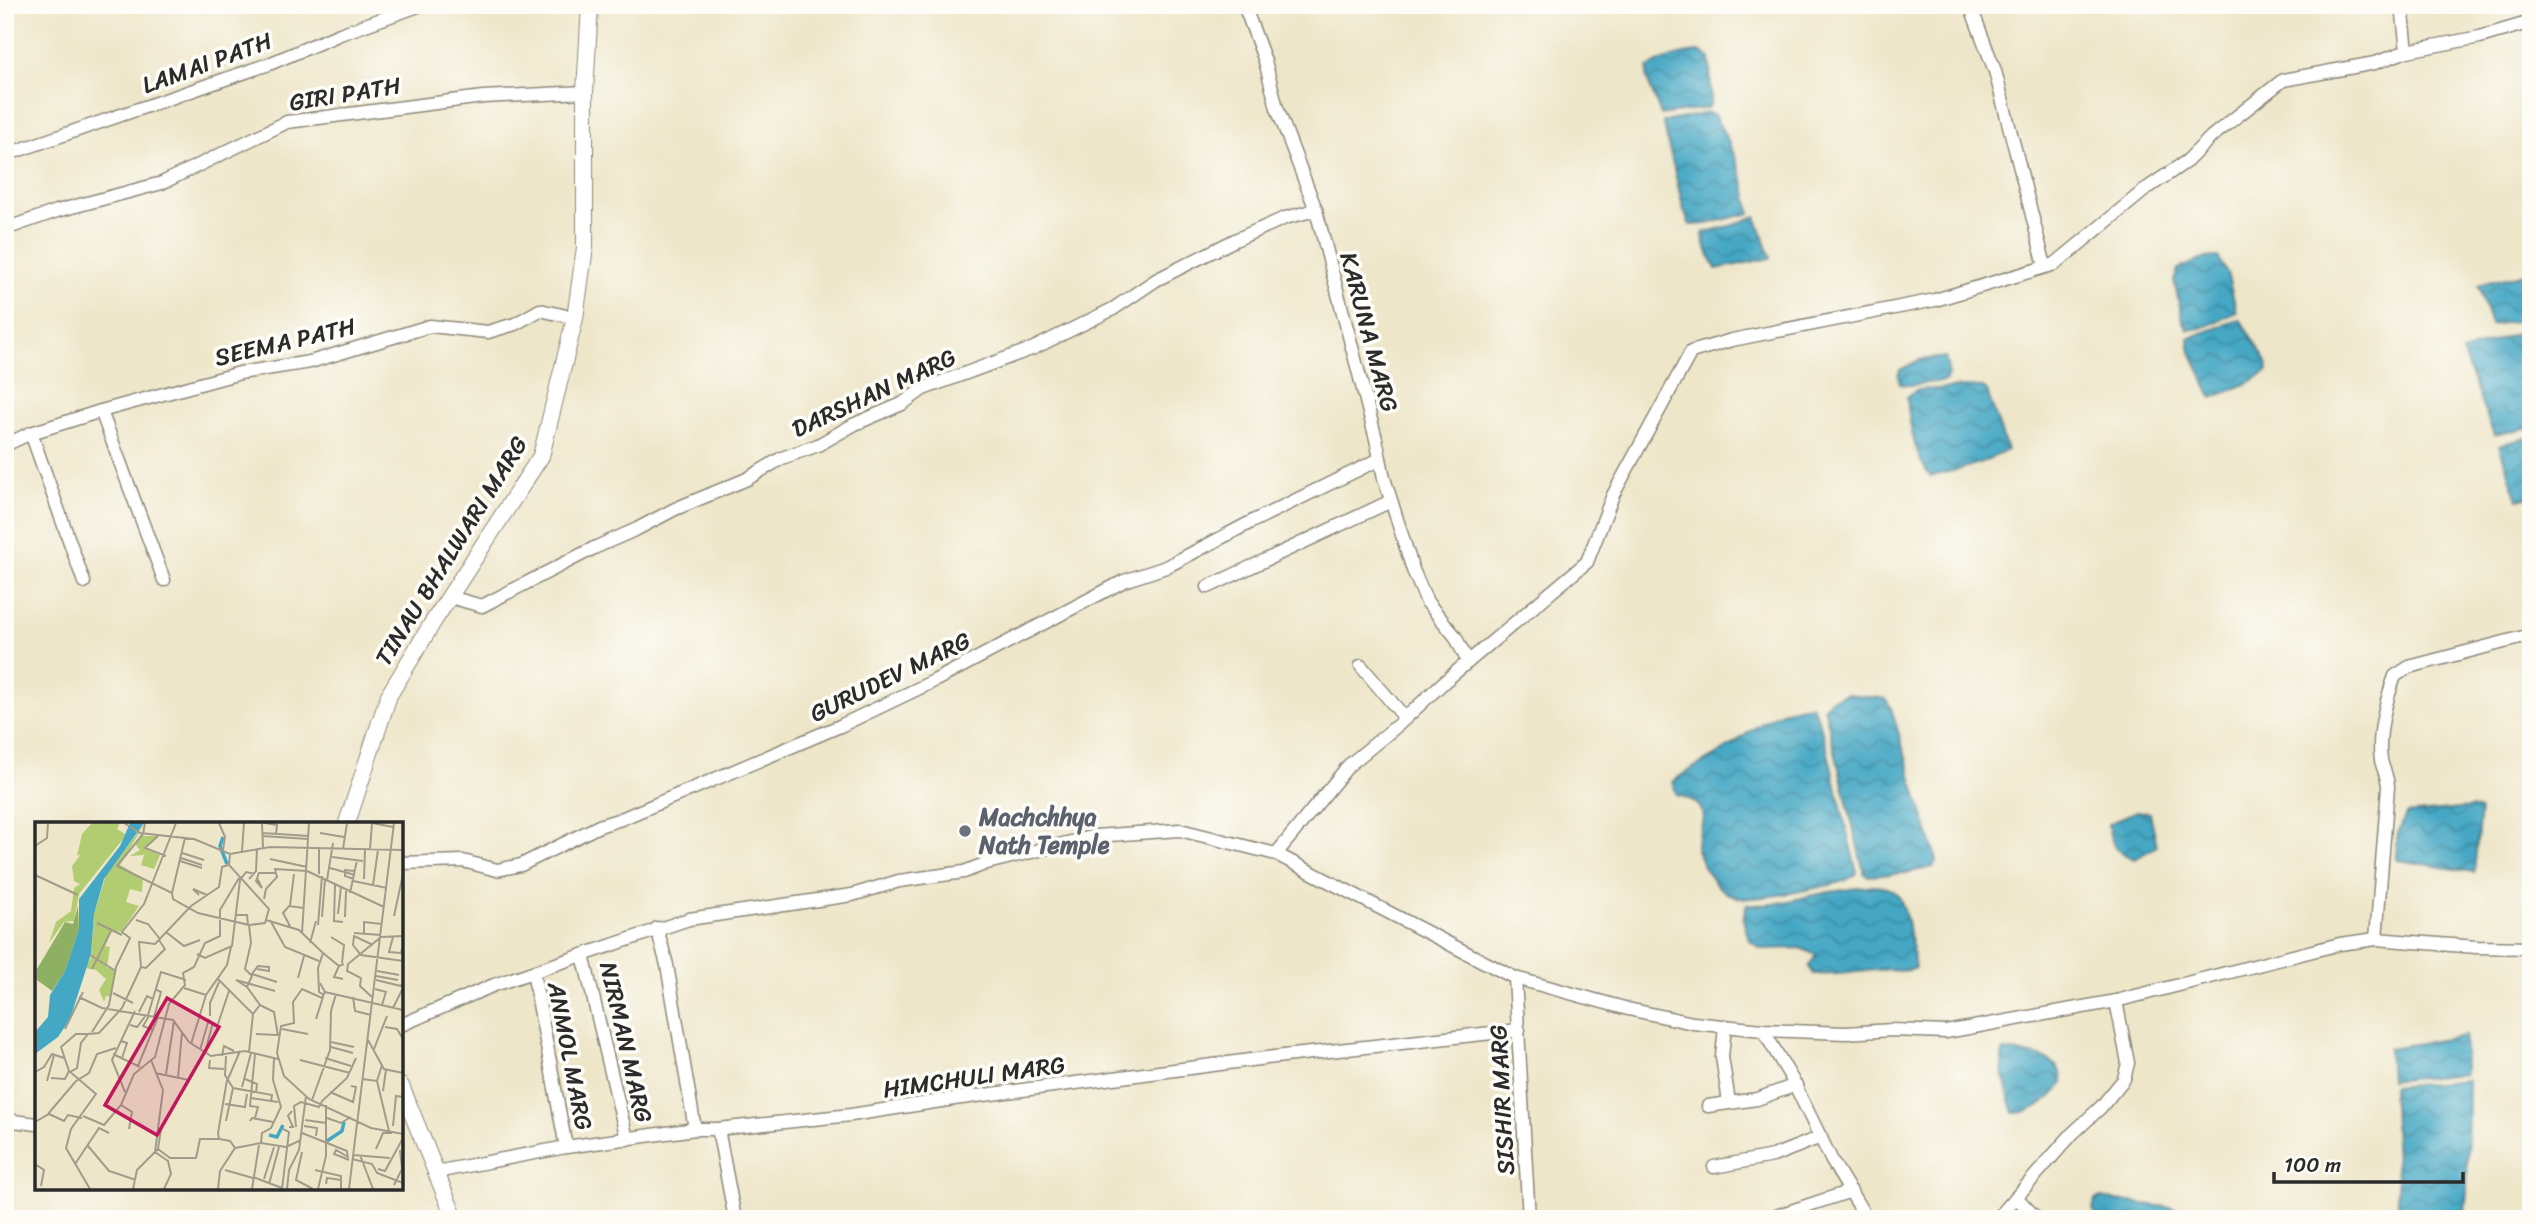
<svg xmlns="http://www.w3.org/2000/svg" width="2536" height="1224" font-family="Sriracha,sans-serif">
<defs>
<pattern id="water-waves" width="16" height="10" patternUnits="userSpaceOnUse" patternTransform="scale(1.75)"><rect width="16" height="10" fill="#44a7c4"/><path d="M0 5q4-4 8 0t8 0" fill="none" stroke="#39889f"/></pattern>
</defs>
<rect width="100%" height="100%" fill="#fdfcf7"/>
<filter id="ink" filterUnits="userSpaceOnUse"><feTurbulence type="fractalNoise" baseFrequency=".0143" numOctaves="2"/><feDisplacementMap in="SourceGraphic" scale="14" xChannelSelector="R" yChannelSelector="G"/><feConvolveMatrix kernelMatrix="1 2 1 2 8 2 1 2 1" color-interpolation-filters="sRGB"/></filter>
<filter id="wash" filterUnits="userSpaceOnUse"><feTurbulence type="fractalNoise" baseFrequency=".00686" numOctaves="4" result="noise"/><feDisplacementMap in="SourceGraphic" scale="28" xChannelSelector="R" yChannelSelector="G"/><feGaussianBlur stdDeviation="1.57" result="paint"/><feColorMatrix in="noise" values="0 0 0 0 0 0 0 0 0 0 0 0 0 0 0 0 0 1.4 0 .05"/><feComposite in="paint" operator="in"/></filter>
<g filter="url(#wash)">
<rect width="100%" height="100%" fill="#eee6c9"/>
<g fill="url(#water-waves)" stroke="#386978" stroke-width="2">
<path d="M 1699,52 L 1710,58 L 1711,102 L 1708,108 L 1661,115 L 1647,79 L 1648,68 C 1665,58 1680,53 1699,52 Z"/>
<path d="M 1708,113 L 1714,115 C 1731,144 1746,180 1750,213 L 1707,224 L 1690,225 L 1684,211 L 1663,122 Z"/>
<path d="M 1756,216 L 1771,258 L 1716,269 L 1704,242 L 1703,233 L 1733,225 Z"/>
<path d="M 2218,257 L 2227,273 L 2237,312 L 2202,328 L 2188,330 L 2183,320 L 2174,281 L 2178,269 L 2205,258 Z"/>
<path d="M 2525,273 L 2531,283 L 2531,319 L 2491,325 L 2478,285 Z"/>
<path d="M 2240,319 L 2267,362 L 2268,371 L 2248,383 L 2212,398 L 2191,352 L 2189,338 Z"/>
<path d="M 2531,328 L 2531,427 L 2494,435 L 2462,352 Z"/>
<path d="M 1945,357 L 1949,374 L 1945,381 L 1911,385 L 1900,384 L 1898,376 L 1900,370 L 1919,360 Z"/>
<path d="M 1965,387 L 1983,388 L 1987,391 L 2007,450 C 1983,464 1957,471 1930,476 C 1914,455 1909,423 1907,397 L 1916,390 Z"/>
<path d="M 2531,437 L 2531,497 L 2518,500 L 2499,445 Z"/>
<path d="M 1846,694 L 1886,699 L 1891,708 L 1937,861 L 1933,867 L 1906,873 L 1868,876 L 1864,873 L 1824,706 L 1832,699 Z"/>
<path d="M 1811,705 L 1818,718 L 1826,744 L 1857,873 C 1849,883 1819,887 1806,890 C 1791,893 1757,899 1742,898 C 1719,896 1702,869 1697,849 C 1695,836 1706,824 1702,812 C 1699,801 1686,797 1677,795 L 1672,782 C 1691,767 1714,758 1733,744 C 1759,725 1777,708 1811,705 Z"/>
<path d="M 2471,808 L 2480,811 L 2474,872 L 2397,860 L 2396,838 L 2406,814 Z"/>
<path d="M 2136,811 L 2150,813 L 2157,846 L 2135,859 C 2117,853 2110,844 2108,824 Z"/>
<path d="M 1874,886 C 1884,887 1893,887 1899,897 C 1906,908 1913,954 1915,968 C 1901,974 1891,968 1876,970 C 1855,972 1836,976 1814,974 L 1809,967 L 1816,955 L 1800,948 L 1761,949 L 1749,940 L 1743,919 L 1747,904 C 1773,907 1794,899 1819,894 C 1837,890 1855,888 1874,886 Z"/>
<path d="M 2465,1036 L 2465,1074 L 2390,1081 L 2388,1048 Z"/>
<path d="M 2004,1051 C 2026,1055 2061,1052 2063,1084 C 2050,1099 2035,1113 2014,1113 C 2010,1099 1997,1063 2004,1051 Z"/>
<path d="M 2468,1080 L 2467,1192 L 2464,1219 L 2399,1219 L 2392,1087 Z"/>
<path d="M 2100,1198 L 2174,1208 L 2183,1214 L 2184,1219 L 2096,1219 L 2093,1210 L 2095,1200 Z"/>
</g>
</g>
<g filter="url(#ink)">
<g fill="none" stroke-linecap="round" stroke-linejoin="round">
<g stroke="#8c887a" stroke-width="15">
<g id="minor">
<path d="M 1244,5 L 1265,61 L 1277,108 L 1316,210 L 1376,439 L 1384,478 L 1413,570 L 1427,602 L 1455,636 L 1468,662"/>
<path d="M 1970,5 L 1995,71 L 2045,266"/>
<path d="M 2402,5 L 2407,51"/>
<path d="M 5,155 L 269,64 L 340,34 L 421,5"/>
<path d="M 5,229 L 57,211 L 162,183 L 287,122 L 483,97 L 585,92"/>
<path d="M 101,411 L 164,580"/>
<path d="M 31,433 L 84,582"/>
<path d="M 5,445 L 31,433 L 101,411 L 240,373 L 310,362 L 430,326 L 488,332 L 515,324 L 540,310 L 575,318"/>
<path d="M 1208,587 L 1391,501"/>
<path d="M 450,597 L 482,606 L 594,548 L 637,529 L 675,509 L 747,479 L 782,458 L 818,445 L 855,424 L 902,404 L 923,389 L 1034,348 L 1113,309 L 1156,280 L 1235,240 L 1285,218 L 1316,210"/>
<path d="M 1361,666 L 1405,718"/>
<path d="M 1276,854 L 1349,765 L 1398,725 L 1444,682 L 1587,562 L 1613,495 L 1691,352 L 1732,340 L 1935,300 L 2055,264 L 2146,189 L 2187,161 L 2211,137 L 2283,80 L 2375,63 L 2407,51 L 2480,37 L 2531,22"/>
<path d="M 401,863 L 463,861 L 497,870 L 521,865 L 599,826 L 621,819 L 840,726 L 934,681 L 1124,581 L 1166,567 L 1253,521 L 1380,459"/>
<path d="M 657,928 L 667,965 L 695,1129"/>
<path d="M 2376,939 L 2388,787 C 2388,777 2383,770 2381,760 C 2377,735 2386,700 2395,676 L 2409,667 L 2531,635"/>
<path d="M 583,955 L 627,1139"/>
<path d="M 533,972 L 566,1147"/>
<path d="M 1515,978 L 1529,1219"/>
<path d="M 401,1025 L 494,985 L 689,919 L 852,895 L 899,881 L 964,872 L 987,863 L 1095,836 L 1180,830 L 1276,854 L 1515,978 L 1628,1009 L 1693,1023 L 1763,1030 L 1846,1033 L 1892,1030 L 1946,1032 L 1968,1028 L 2116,1001 L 2340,944 L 2376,939 L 2476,947 L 2531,948"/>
<path d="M 1725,1026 L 1722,1057 L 1729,1102"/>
<path d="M 1763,1030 L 1793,1081 L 1832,1161 L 1867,1219"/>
<path d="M 1708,1106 L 1757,1099 L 1796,1085"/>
<path d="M 5,1120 L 37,1124"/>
<path d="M 718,1129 L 735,1219"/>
<path d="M 1714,1167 L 1773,1156 L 1821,1137"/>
<path d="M 436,1172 L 566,1147 L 695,1129 L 718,1129 L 851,1115 L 954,1099 L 1266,1058 L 1519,1030"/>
<path d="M 2016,1197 L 2037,1219"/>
<path d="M 1767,1219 L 1851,1191"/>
<path d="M 1997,1219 L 2072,1134 L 2101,1107 L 2124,1079 L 2128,1063 L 2116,1001"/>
</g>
</g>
<g stroke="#8c887a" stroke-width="18">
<g id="tertiary">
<path d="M 347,823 L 389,695 L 433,622 L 541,456 L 575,318 L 585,247 L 585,92 L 590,5"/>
<path d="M 401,1086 L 455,1219"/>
</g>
</g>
<use href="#minor" stroke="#fff" stroke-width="12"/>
<use href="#tertiary" stroke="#fff" stroke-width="16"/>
</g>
</g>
<circle fill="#6b7280" stroke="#fdfcf7" stroke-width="2.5" cx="965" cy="831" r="7"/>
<g text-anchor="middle" stroke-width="7" stroke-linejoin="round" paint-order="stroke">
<g font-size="24" fill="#2b2b2b" stroke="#fdfcf7">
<text transform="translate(207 63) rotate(-20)" y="8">LAMAI PATH</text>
<text transform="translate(345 94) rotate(-9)" y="8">GIRI PATH</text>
<text transform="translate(1369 332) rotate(75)" y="8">KARUNA MARG</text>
<text transform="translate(285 342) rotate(-13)" y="8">SEEMA PATH</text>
<text transform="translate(874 393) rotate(-25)" y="8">DARSHAN MARG</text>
<text transform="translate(451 551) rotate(-58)" y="8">TINAU BHALWARI MARG</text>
<text transform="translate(890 677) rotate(-26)" y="8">GURUDEV MARG</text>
<text transform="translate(626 1042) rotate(77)" y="8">NIRMAN MARG</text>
<text transform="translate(570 1056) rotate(79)" y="8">ANMOL MARG</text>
<text transform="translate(974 1077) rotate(-8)" y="8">HIMCHULI MARG</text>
<text transform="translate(1502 1100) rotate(-93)" y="8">SISHIR MARG</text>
</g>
<g font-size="24" font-weight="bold" fill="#5b616d" stroke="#fdfcf7" text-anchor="start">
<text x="979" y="825">Machchhya<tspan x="979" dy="28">Nath Temple</tspan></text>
</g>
</g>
<g transform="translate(35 822)">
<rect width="368" height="368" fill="#eee6c9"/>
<path d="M 57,1 L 85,1 L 82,7 L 90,12 L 88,17 L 44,72 L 39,99 L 29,100 L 14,121 L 21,100 L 36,89 L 39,66 L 45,62 L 39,59 L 37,44 L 46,32 L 42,34 L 47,12 ZM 110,1 L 85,43 L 108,56 L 107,70 L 95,67 L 91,80 L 104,84 L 86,110 L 77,108 L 70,124 L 75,125 L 72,145 L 81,149 L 76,175 L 71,174 L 69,180 L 64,168 L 71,157 L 61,148 L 50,146 L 56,136 L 59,92 L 71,53 ZM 106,14 L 122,14 L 109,26 L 125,33 L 119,47 L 106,43 L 109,33 L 95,34 L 105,28 L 100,22 Z" fill="#b2cc71"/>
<path d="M 43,84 L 44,107 L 30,149 L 17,169 L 2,158 L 2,147 L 30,100 L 38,102 Z" fill="#8db063"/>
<path d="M 95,1 L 109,1 L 69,57 L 59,92 L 56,132 L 35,197 L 23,215 L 0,232 L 0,210 L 13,195 L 15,173 L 30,149 L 44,107 L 44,77 L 85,24 Z" fill="#44a7c4"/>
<path fill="none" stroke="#44a7c4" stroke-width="3.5" d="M 188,15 L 185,24 L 192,42M 234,313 L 242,315 L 248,303M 292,319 L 307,309 L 309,300"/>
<path fill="none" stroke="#a09b8a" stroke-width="2" d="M 89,1 L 105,11 L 159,17 L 195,32 L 235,25 L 368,28M 110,1 L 108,12 L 82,44 L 137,71 L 138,77 L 163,91 L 214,103M 184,1 L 190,15 L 188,28M 227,1 L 228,26M 230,1 L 242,3 L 241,12M 337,1 L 358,5M 228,11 L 274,14M 285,11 L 309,15M 123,14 L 110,26 L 131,34M 228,14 L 273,17M 0,24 L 12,16 L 13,1M 284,26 L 284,52M 308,27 L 312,1M 335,27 L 337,1M 207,29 L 209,1M 147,31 L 169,38M 195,32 L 194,43 L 234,87 L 230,101 L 214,103 L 216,121 L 210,147 L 217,154 L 212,165 L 225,183 L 218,192M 297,35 L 328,39M 146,36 L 167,43M 235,37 L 272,45M 145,39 L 167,46M 295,46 L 320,53M 272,49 L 349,85M 0,53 L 43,73M 222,56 L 227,66 L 221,59 L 224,51 L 241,51M 214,57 L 221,49 L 222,27M 319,57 L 310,54 L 310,48 L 320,49M 329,57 L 330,28M 292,58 L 298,21M 318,59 L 352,66M 300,63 L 299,99 L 308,100M 338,63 L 343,28M 137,71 L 150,16M 315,71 L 322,38M 164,73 L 158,67 L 172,73M 229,77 L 231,67 L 242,55 L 240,47 L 272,49M 255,84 L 259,52M 303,92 L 306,65M 200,93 L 212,93 L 213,103M 359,94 L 368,52M 287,95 L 290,57M 310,95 L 311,69M 101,98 L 113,102 L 125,117M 231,98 L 264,108 L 288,131 L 283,146 L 284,170 L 289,173M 235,98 L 250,125 L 284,139M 62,101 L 87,113M 283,103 L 287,54M 256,106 L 248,91 L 254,84 L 269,86M 131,110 L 149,124 L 165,118M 267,111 L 274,1M 319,111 L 346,113M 329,112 L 329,100 L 347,102M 296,115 L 309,123 L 307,141M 358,115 L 354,130 L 366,131 L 367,127M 275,121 L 281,99M 338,123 L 319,114 L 318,123 L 326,133 L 368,139M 288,131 L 304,144 L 309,142M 162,132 L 170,136 L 197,124 L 205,58 L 211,50 L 220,52M 55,133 L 81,149M 304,144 L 299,155 L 308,157M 106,145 L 111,146 L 130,127 L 124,118M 57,147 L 77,107M 342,149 L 364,153M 217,152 L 242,160M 216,153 L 223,144 L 234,145 L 234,149 L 222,147M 341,154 L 363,158M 263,156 L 269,134M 183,157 L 218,192 L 214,230M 341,158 L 366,164 L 368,160M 285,161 L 290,170 L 287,176 L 267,167 L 258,180 L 259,201 L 246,204 L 242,231 L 249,254 L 274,277 L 336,306 L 368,312M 212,165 L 201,158 L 240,169M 149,166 L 171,173M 340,167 L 351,170 L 347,183M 290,170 L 368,188M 78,171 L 98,181M 44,175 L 67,186 L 138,198 L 154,220 L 176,234 L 210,229 L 243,237M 318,175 L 320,189 L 336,193M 338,176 L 325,164 L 326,156 L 312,149 L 313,142 L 346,115 L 368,114M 225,183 L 239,190 L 243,214M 358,186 L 368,166M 104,190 L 112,174 L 118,177M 113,193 L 126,150 L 151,158M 114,194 L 108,204 L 118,208M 175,194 L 175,181 L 184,160M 119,195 L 126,170 L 120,167M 281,197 L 288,175M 183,202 L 194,169M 95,203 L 102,205 L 111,193M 350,205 L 362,207 L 368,217M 30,207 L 48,170M 247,207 L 273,212M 57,210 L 74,183 L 81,145 L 95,116 L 87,110 L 109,82 L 141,1M 53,212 L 41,212 L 26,225 L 34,249 L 61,272 L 36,307 L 31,326 L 55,367M 221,212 L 242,213M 333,218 L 349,247 L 368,251M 86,219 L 92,221 L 87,236M 296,220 L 319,225M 156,222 L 171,173 L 192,143 L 196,125M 296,225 L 318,231M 339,227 L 352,194M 165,228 L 174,197M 170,231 L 178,200M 78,232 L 105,245M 220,232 L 215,284 L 223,285 L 220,296M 187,234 L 189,224 L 199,229M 191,234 L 190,253 L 198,266M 290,236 L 316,244M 116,238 L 128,268 L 120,330 L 133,339 L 136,352 L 129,367M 175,238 L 174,246 L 189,247M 265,238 L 315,251M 103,244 L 123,195M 0,250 L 9,245 L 17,232 L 29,236M 35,250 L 42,246 L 46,221 L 53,212 L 64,211 L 87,186 L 106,145 L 104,120 L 120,122 L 156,84 L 184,65 L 187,45 L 193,43M 120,251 L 154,258M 131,252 L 139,199M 16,256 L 30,257 L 34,249M 143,256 L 147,210M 193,257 L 205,229M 210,257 L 222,262 L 221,271M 327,257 L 342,259 L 347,243M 12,259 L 19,233M 342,259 L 354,309M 207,265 L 216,231M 198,266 L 237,273 L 236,279M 348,269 L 351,248M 90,270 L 77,238 L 100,189M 295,270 L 318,280 L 321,265 L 316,264M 216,276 L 243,280M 277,278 L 295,228 L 296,189 L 301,172M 286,280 L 312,256 L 321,236M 190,282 L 210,285 L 212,272M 86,283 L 97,290 L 94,307M 13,292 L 41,259 L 54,251 L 62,232 L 81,226M 48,294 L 69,303 L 86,283 L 99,252 L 120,235 L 134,182 L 150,163 L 148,151 L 159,145 L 170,121 L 185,114 L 185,88 L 204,56M 292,296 L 306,301 L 316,295M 270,298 L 291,301M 191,299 L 198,266M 215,299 L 217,296 L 238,300M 0,300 L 14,292 L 29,299 L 33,293 L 47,296M 269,304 L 282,306 L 281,314M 358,304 L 361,274 L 368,275M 254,305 L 258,305 L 253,294 L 257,289M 261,305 L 259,284 L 266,280 L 284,285 L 287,280M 267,311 L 312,329 L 313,338M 226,321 L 227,311 L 236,306 L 246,285 L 238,258 L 239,237M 53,324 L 74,349 L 101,358M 200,326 L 226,321 L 251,325 L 266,318M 123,327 L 135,336 L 161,336 L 165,317 L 184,317M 341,327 L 348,311 L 357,311M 267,330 L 261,358 L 278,367M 318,333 L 355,336M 325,333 L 338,367M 313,335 L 301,328 L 299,332 L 314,338M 317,337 L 337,342 L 342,351 L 368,361M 0,342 L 9,348 L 6,364M 40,342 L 64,306 L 74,311M 343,347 L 350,349 L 368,316M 190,348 L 218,356M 280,348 L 306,354 L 306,358M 218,355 L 247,366M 229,357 L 239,325M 234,362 L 244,325M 291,362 L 292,356 L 306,358 L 306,367M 359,363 L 367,347 L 365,328M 98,367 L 102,348 L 123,327 L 126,307 L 123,306M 183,367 L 185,349 L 200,326 L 195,319 L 184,317 L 183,311 L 192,258M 217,367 L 224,323M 247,367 L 254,310 L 248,307M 252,367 L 254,348 L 264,328 L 271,274M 283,367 L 291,334 L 291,283M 314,367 L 359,1"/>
<path fill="#c2185b" fill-opacity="0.15" stroke="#c2185b" stroke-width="3.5" d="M 132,176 L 184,205 L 122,313 L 70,283 Z"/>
<rect width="368" height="368" fill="none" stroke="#2b2b2b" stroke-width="3.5"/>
</g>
<rect width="2536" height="1224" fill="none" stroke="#fdfcf7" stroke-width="28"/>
<path d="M2274 1172v10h189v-10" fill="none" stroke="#2b2b2b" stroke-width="3.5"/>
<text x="2284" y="1172" font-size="21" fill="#2b2b2b" stroke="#fdfcf7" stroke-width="5" paint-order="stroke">100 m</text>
</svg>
